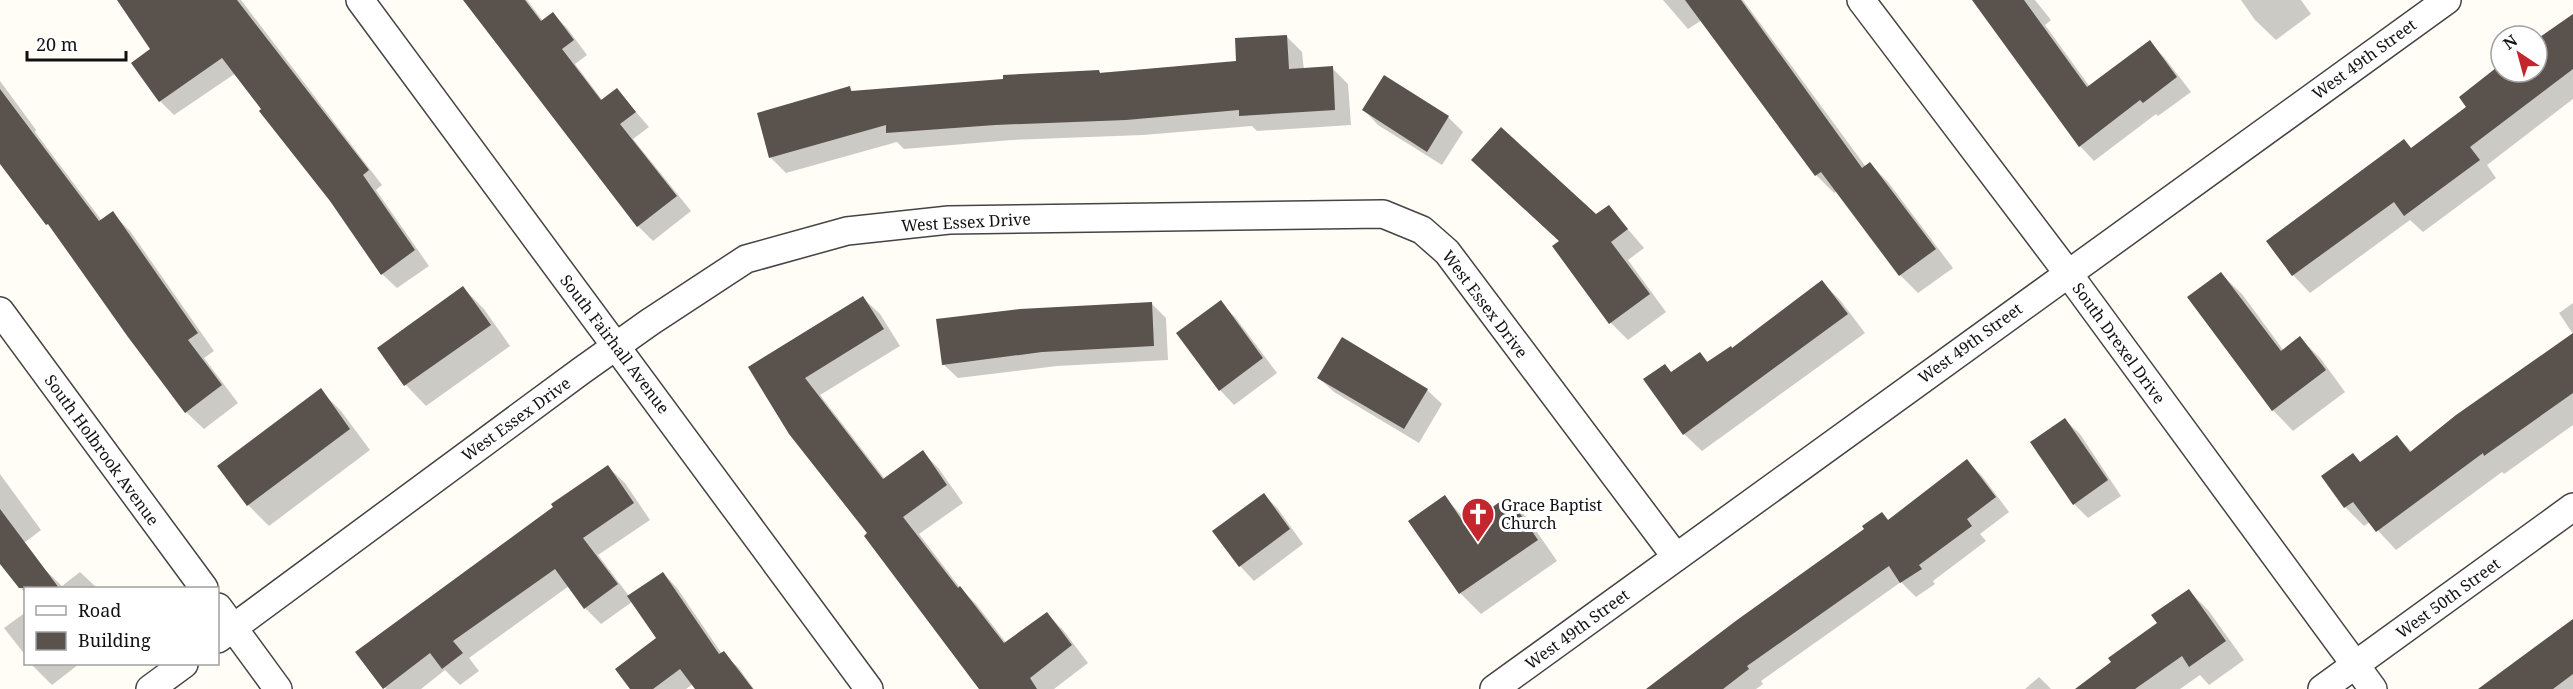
<svg xmlns="http://www.w3.org/2000/svg" width="2573" height="689" font-family="'Noto Serif',serif">
<rect width="100%" height="100%" fill="#fffdf5"/>
<g fill="#0003">
<path d="M 119,0 L 241,0 L 382,185 L 376,190 L 429,266 L 397,288 L 382,274 L 331,200 L 236,73 L 174,115 L 160,101 L 153,50 Z"/>
<path d="M 465,0 L 527,0 L 543,21 L 553,14 L 567,28 L 587,55 L 575,64 L 603,101 L 617,90 L 649,127 L 633,139 L 691,211 L 653,241 L 638,226 Z"/>
<path d="M 1663,0 L 1743,0 L 1866,167 L 1870,164 L 1888,182 L 1953,268 L 1918,293 L 1900,275 L 1837,191 L 1834,193 L 1816,175 L 1702,20 L 1688,29 Z"/>
<path d="M 1973,0 L 2035,0 L 2051,20 L 2045,25 L 2090,87 L 2149,42 L 2164,57 L 2191,92 L 2158,116 L 2156,114 L 2094,161 L 2080,146 Z"/>
<path d="M 2241,0 L 2301,0 L 2311,14 L 2276,40 L 2255,20 Z"/>
<path d="M 2573,15 L 2573,99 L 2487,165 L 2496,178 L 2423,232 L 2410,220 L 2310,293 L 2293,275 L 2404,141 L 2412,149 L 2468,107 L 2501,66 L 2501,72 L 2537,72 L 2537,39 Z"/>
<path d="M 1286,36 L 1302,52 L 1304,70 L 1332,68 L 1348,84 L 1351,125 L 1257,131 L 1252,126 L 1143,135 L 1012,140 L 904,149 L 897,142 L 786,173 L 770,157 L 850,88 L 853,92 L 1238,62 Z"/>
<path d="M 0,81 L 36,130 L 35,132 L 102,221 L 112,213 L 130,231 L 214,351 L 204,358 L 238,403 L 204,429 L 186,412 L 0,159 Z"/>
<path d="M 1364,110 L 1448,117 L 1463,132 L 1442,165 L 1378,125 Z"/>
<path d="M 1609,207 L 1644,248 L 1628,260 L 1666,312 L 1628,340 L 1611,323 L 1596,216 Z"/>
<path d="M 2221,274 L 2242,294 L 2284,351 L 2300,338 L 2321,359 L 2345,392 L 2293,431 L 2273,410 Z"/>
<path d="M 1822,282 L 1840,300 L 1865,333 L 1702,451 L 1684,434 L 1665,366 L 1672,373 L 1700,353 L 1709,363 L 1732,349 Z"/>
<path d="M 463,288 L 484,309 L 510,346 L 426,406 L 406,385 L 379,348 Z"/>
<path d="M 863,298 L 880,314 L 900,346 L 820,395 L 885,479 L 923,452 L 939,469 L 963,503 L 919,534 L 961,589 L 977,605 L 1007,644 L 1047,614 L 1063,630 L 1088,663 L 1054,689 L 980,689 L 750,367 Z"/>
<path d="M 1220,302 L 1235,317 L 1277,373 L 1234,405 L 1220,390 Z"/>
<path d="M 2573,303 L 2573,334 L 2559,313 Z"/>
<path d="M 1152,304 L 1166,318 L 1168,360 L 1057,366 L 958,378 L 943,364 Z"/>
<path d="M 2573,335 L 2573,425 L 2504,474 L 2502,472 L 2396,550 L 2370,522 L 2364,526 L 2345,507 L 2323,477 L 2353,455 L 2361,463 L 2397,437 L 2412,452 Z"/>
<path d="M 1319,378 L 1427,390 L 1442,404 L 1419,443 L 1334,392 Z"/>
<path d="M 320,390 L 341,411 L 370,450 L 269,526 L 248,505 L 219,466 Z"/>
<path d="M 2065,420 L 2080,434 L 2121,496 L 2088,518 L 2074,504 Z"/>
<path d="M 1967,461 L 1982,476 L 2009,512 L 1980,534 L 1986,541 L 1933,581 L 1935,584 L 1916,597 L 1901,582 L 1761,681 L 1763,684 L 1756,689 L 1649,689 L 1866,530 L 1882,514 L 1889,521 Z"/>
<path d="M 608,467 L 625,483 L 650,520 L 598,555 L 629,596 L 663,573 L 677,588 L 722,654 L 738,667 L 754,689 L 697,689 L 693,684 L 686,689 L 632,689 L 658,639 L 632,602 L 601,624 L 585,608 L 569,586 L 469,658 L 479,671 L 460,685 L 445,670 L 421,689 L 386,689 L 357,652 Z"/>
<path d="M 0,474 L 41,530 L 11,553 L 0,542 Z"/>
<path d="M 1264,495 L 1278,509 L 1303,544 L 1254,581 L 1240,566 Z"/>
<path d="M 1445,497 L 1470,525 L 1508,498 L 1528,519 L 1557,561 L 1481,614 L 1460,593 L 1410,521 Z"/>
<path d="M 41,566 L 62,586 L 80,572 L 97,588 L 26,588 L 26,594 L 17,583 Z"/>
<path d="M 2189,591 L 2208,610 L 2244,660 L 2209,685 L 2200,675 L 2180,689 L 2077,689 L 2159,624 Z"/>
<path d="M 26,612 L 26,656 L 4,628 Z"/>
<path d="M 2573,620 L 2573,689 L 2492,689 Z"/>
<path d="M 31,664 L 79,664 L 52,685 Z"/>
<path d="M 2039,677 L 2051,689 L 2025,689 Z"/>
</g>
<g fill="#5a524d">
<path d="M 117,0 L 237,0 L 369,170 L 363,175 L 415,250 L 381,275 L 330,201 L 259,111 L 261,109 L 222,58 L 159,102 L 131,63 L 150,49 Z"/>
<path d="M 463,0 L 525,0 L 541,21 L 553,12 L 574,40 L 562,49 L 601,100 L 617,88 L 636,112 L 620,124 L 677,196 L 637,227 Z"/>
<path d="M 1685,0 L 1741,0 L 1862,168 L 1870,162 L 1936,249 L 1899,276 L 1821,172 L 1815,176 Z"/>
<path d="M 1972,0 L 2024,0 L 2087,87 L 2150,40 L 2177,77 L 2143,103 L 2140,100 L 2079,147 Z"/>
<path d="M 2573,14 L 2573,69 L 2470,147 L 2480,160 L 2404,216 L 2394,202 L 2292,276 L 2266,241 L 2404,139 L 2411,148 L 2466,107 L 2459,97 L 2501,64 L 2501,72 L 2537,72 L 2537,37 L 2540,37 Z"/>
<path d="M 1287,35 L 1289,69 L 1333,66 L 1335,110 L 1239,116 L 1239,110 L 1126,120 L 995,125 L 886,133 L 886,125 L 769,158 L 757,113 L 850,86 L 851,91 L 1003,79 L 1003,75 L 1099,70 L 1100,73 L 1236,61 L 1235,38 Z"/>
<path d="M 1384,75 L 1449,116 L 1427,152 L 1362,110 Z"/>
<path d="M 0,89 L 99,221 L 113,211 L 198,333 L 188,340 L 222,385 L 185,413 L 128,337 L 48,224 L 46,225 L 0,164 Z"/>
<path d="M 1501,127 L 1596,214 L 1609,205 L 1628,229 L 1611,242 L 1650,294 L 1609,324 L 1552,246 L 1559,241 L 1471,160 Z"/>
<path d="M 2221,272 L 2281,351 L 2300,336 L 2326,370 L 2272,411 L 2187,297 Z"/>
<path d="M 1822,280 L 1848,314 L 1683,435 L 1643,379 L 1665,364 L 1671,372 L 1700,352 L 1707,362 L 1731,346 L 1732,348 Z"/>
<path d="M 463,286 L 491,325 L 404,386 L 377,348 Z"/>
<path d="M 863,296 L 884,329 L 805,378 L 883,479 L 923,450 L 947,485 L 903,517 L 958,588 L 960,586 L 1004,643 L 1047,612 L 1072,645 L 1030,678 L 1037,689 L 979,689 L 864,536 L 867,533 L 789,434 L 748,367 Z"/>
<path d="M 1221,300 L 1263,358 L 1219,391 L 1176,333 Z"/>
<path d="M 1152,302 L 1154,346 L 1042,352 L 942,365 L 936,319 L 1020,309 Z"/>
<path d="M 2573,333 L 2573,393 L 2484,456 L 2483,453 L 2376,532 L 2353,502 L 2344,508 L 2321,476 L 2353,453 L 2360,462 L 2397,435 L 2410,452 L 2456,415 Z"/>
<path d="M 1342,337 L 1428,389 L 1404,429 L 1317,378 Z"/>
<path d="M 321,388 L 350,429 L 247,506 L 217,466 Z"/>
<path d="M 2065,418 L 2108,480 L 2073,505 L 2030,442 Z"/>
<path d="M 1967,459 L 1996,497 L 1967,519 L 1972,526 L 1919,565 L 1922,569 L 1900,583 L 1889,566 L 1747,666 L 1749,669 L 1723,689 L 1646,689 L 1737,620 L 1864,529 L 1862,526 L 1882,512 L 1888,520 Z"/>
<path d="M 608,465 L 634,503 L 583,538 L 618,584 L 584,609 L 555,569 L 453,641 L 463,653 L 442,669 L 430,653 L 383,689 L 355,652 L 553,507 L 551,504 Z"/>
<path d="M 1264,493 L 1290,529 L 1239,567 L 1212,531 Z"/>
<path d="M 1445,495 L 1466,526 L 1508,496 L 1538,540 L 1459,594 L 1408,521 Z"/>
<path d="M 0,509 L 59,588 L 19,588 L 0,564 Z"/>
<path d="M 663,572 L 719,654 L 724,651 L 753,689 L 695,689 L 680,669 L 653,689 L 630,689 L 615,669 L 656,638 L 627,596 Z"/>
<path d="M 2189,589 L 2226,641 L 2189,667 L 2182,656 L 2135,689 L 2075,689 L 2111,662 L 2108,658 L 2157,623 L 2151,615 Z"/>
<path d="M 2573,619 L 2573,674 L 2553,689 L 2478,689 Z"/>
</g>
<g fill="none" stroke-linecap="round" stroke-linejoin="round">
<g stroke="#444" stroke-width="30">
<g id="minor">
<path d="M 360,0 L 869,689"/>
<path d="M 1861,0 L 2067,272 L 2373,689"/>
<path d="M 0,311 L 204,588"/>
<path d="M 218,607 L 278,689"/>
<path d="M 218,639 L 581,371 L 650,322 L 746,259 L 847,231 L 949,220 L 1383,214 L 1422,230 L 1447,252 L 1676,557"/>
<path d="M 150,689 L 184,664"/>
<path d="M 1494,689 L 2447,0"/>
<path d="M 2322,689 L 2573,507"/>
</g>
</g>
<use href="#minor" stroke="#fff" stroke-width="27"/>
</g>
<defs>
<g id="church-pin" transform="scale(1.725)"><path d="M0 17L-7.5 6A9.5 9.5 0 1 1 7.5 6Z" fill="#c4262e" stroke="#fff"/><path d="M-1.2-6h2.4v3.5h3.3v2.4h-3.3V6h-2.4V-.1h-3.3v-2.4h3.3Z" fill="#fff"/></g>
</defs>
<g fill-rule="evenodd">
<use href="#church-pin" x="1478" y="514"/>
</g>
<g text-anchor="middle" stroke-width="6" stroke-linejoin="round" paint-order="stroke">
<g font-size="16" fill="#111" stroke="#fff">
<text transform="translate(2364 59) rotate(-36)" y="6">West 49th Street</text>
<text transform="translate(966 222) rotate(-3)" y="6">West Essex Drive</text>
<text transform="translate(1485 304) rotate(53)" y="6">West Essex Drive</text>
<text transform="translate(1970 343) rotate(-36)" y="6">West 49th Street</text>
<text transform="translate(2119 343) rotate(54)" y="6">South Drexel Drive</text>
<text transform="translate(615 344) rotate(53)" y="6">South Fairhall Avenue</text>
<text transform="translate(516 419) rotate(-36)" y="6">West Essex Drive</text>
<text transform="translate(102 450) rotate(54)" y="6">South Holbrook Avenue</text>
<text transform="translate(2448 598) rotate(-36)" y="6">West 50th Street</text>
<text transform="translate(1577 629) rotate(-36)" y="6">West 49th Street</text>
</g>
<g font-size="16" fill="#111" stroke="#fff" text-anchor="start">
<text x="1501" y="511">Grace Baptist<tspan x="1501" dy="18">Church</tspan></text>
</g>
</g>
<rect x="24" y="587" width="195" height="78" fill="#ffffff" stroke="#a0a0a0" stroke-width="1.5"/>
<rect x="36" y="606" width="30" height="9" fill="#ffffff" stroke="#a0a0a0" stroke-width="1.5"/>
<text x="78" y="617" font-size="18" fill="#111111">Road</text>
<rect x="36" y="632" width="30" height="18" fill="#5a524d" stroke="#a0a0a0" stroke-width="1.5"/>
<text x="78" y="647" font-size="18" fill="#111111">Building</text>
<g transform="translate(2519 54) rotate(324)"><circle r="28" fill="#ffffff" stroke="#a0a0a0" stroke-width="1.5"/>
<path d="M0-4.5L10 22L0 15L-10 22Z" fill="#c4262e"/>
<text y="-9" font-size="16" font-weight="bold" text-anchor="middle" fill="#111111">N</text>
</g>
<path d="M27 51v9h99v-9" fill="none" stroke="#111111" stroke-width="3"/>
<text x="36" y="51" font-size="18" fill="#111111" stroke="#ffffff" stroke-width="4.5" paint-order="stroke">20 m</text>
</svg>
